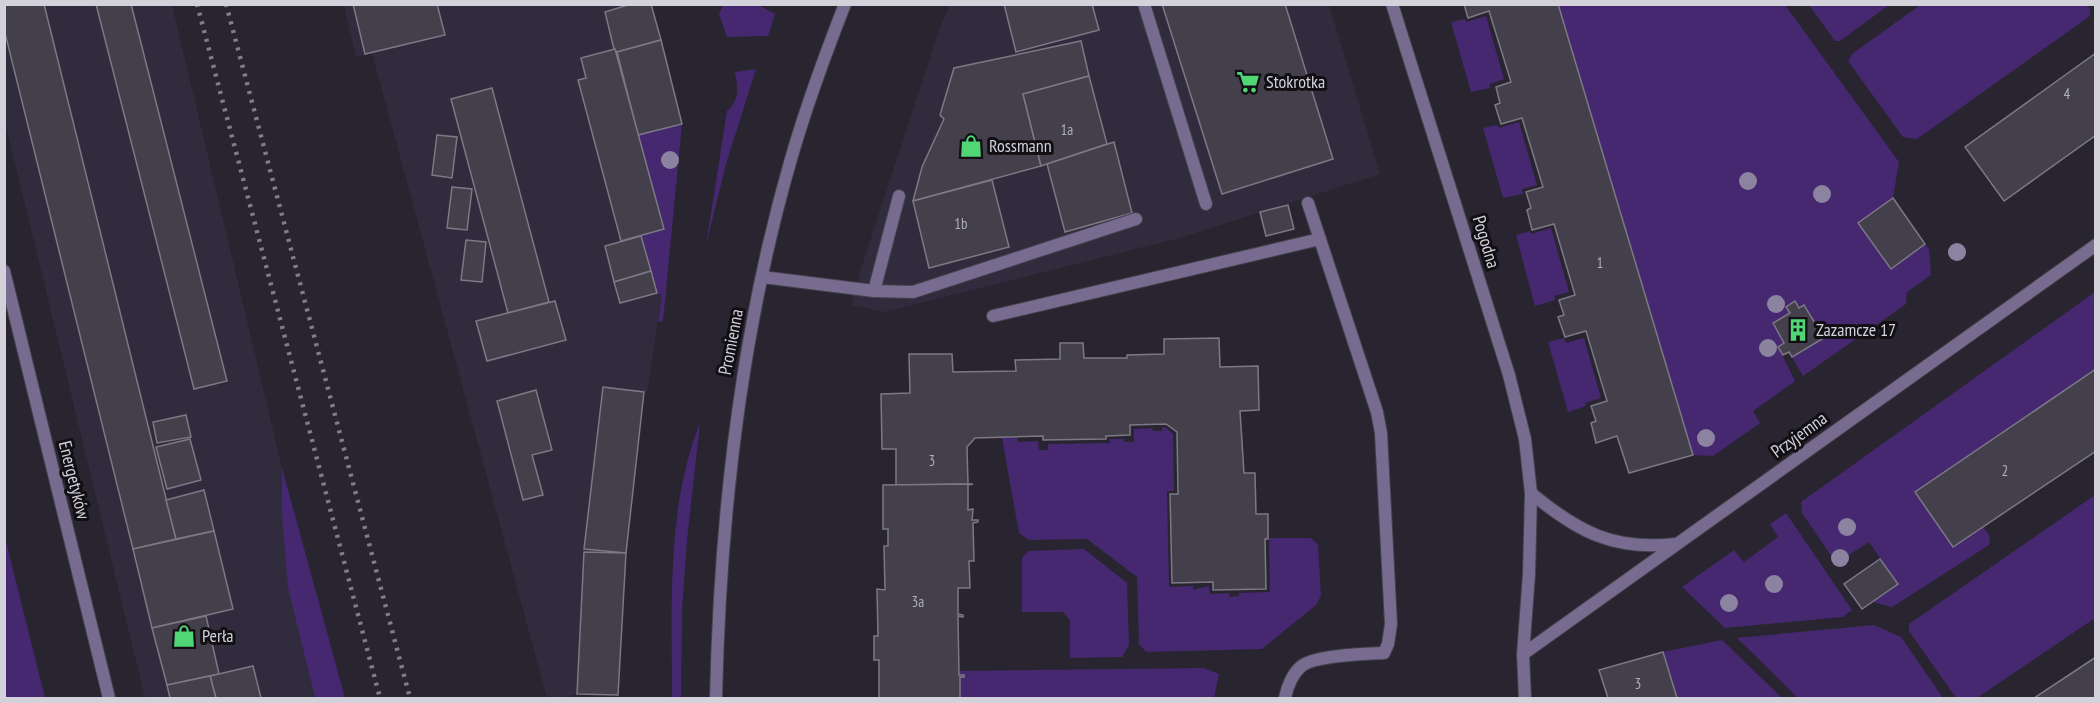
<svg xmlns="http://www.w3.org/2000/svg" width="2100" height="703" font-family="'PT Sans Narrow',sans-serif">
<rect width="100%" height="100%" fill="#282530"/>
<g fill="#312c3d">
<path d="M 4,5 L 172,5 L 282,468 L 282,516 L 288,588 L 315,698 L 145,698 L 5,122 Z"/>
<path d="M 344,5 L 651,5 L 682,124 L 639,135 L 664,229 L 642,236 L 662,293 L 647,393 L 644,392 L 626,553 L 618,695 L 577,694 L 562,698 L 547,698 L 372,53 L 356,57 Z"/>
<path d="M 950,5 L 1329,5 L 1380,174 L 1183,237 L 884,312 L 852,305 L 860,272 L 941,24 Z"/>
</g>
<g fill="#452870">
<path d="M 2086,4 L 2090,9 L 2090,16 L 1917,139 L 1903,137 L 1848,61 L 1852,54 L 1920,5 Z"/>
<path d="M 723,5 L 758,5 L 775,14 L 768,36 L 727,37 L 719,14 Z"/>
<path d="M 1558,5 L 1785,5 L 1899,162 L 1893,198 L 1859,224 L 1890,269 L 1925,244 L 1929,249 L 1931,275 L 1907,292 L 1906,304 L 1803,376 L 1792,357 L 1824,337 L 1804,305 L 1799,308 L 1795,302 L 1787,307 L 1790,313 L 1773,324 L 1784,343 L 1778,347 L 1795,381 L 1753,411 L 1760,423 L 1713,456 L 1693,455 Z"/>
<path d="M 1809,5 L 1889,5 L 1840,41 L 1835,41 Z"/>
<path d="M 1486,16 L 1504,79 L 1490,84 L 1490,88 L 1471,92 L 1451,22 L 1465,19 L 1466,22 Z"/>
<path d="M 756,69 L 726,164 L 706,245 L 727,111 C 740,100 738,88 735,72 Z"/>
<path d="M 1519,122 L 1537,185 L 1522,189 L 1523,194 L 1503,198 L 1483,128 L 1497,125 L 1499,128 Z"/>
<path d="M 682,124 L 663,321 L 658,322 L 662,294 L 657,293 L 641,236 L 664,229 L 638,135 Z"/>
<path d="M 1551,228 L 1569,292 L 1554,296 L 1555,300 L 1535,306 L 1516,235 L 1530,231 L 1531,234 Z"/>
<path d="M 2095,292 L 2095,369 L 1916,492 L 1953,547 L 1983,527 L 1990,536 L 1989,545 L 1892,607 L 1873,602 L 1898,584 L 1869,542 L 1836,563 L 1802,513 L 1801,502 Z"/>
<path d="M 1564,338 L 1566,343 L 1584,338 L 1601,398 L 1585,403 L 1586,406 L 1568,412 L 1548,342 Z"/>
<path d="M 700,423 L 687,540 L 682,610 L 681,698 L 672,698 C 672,608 666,508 700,423 Z"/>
<path d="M 1165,427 L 1173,434 L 1174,491 L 1167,491 L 1169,587 L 1193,586 L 1193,590 L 1209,586 L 1210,594 L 1229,593 L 1229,597 L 1239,596 L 1239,593 L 1270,592 L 1269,538 L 1311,538 L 1318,545 L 1321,596 L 1316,605 L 1262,649 L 1146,652 L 1139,644 L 1137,577 L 1087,539 L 1029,540 L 1019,533 L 1002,438 L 1017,438 L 1018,442 L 1038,441 L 1039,450 L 1048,450 L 1048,444 L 1110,443 L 1110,439 L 1124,439 L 1124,442 L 1134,442 L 1134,429 L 1152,428 L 1153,431 L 1162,431 L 1162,428 Z"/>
<path d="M 282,468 L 345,698 L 315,698 L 288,588 L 282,516 Z"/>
<path d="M 2095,495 L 2095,618 L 1977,698 L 1956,698 L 1909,631 L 1909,624 Z"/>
<path d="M 1786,513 L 1852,610 L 1843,617 L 1725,628 L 1682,587 L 1734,550 L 1744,562 L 1778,537 L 1770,524 Z"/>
<path d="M 4,538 L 5,538 L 45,698 L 5,698 Z"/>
<path d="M 1084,549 L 1127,583 L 1129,645 L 1122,657 L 1070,658 L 1070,620 L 1063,612 L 1022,612 L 1022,558 L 1028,551 Z"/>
<path d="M 1874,625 L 1901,637 L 1943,698 L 1798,698 L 1737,638 Z"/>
<path d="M 1722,640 L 1782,698 L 1677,698 L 1663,652 Z"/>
<path d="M 1204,668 L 1219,674 L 1214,698 L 944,698 L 944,671 Z"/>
</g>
<g fill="#43404c" stroke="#7c7885" stroke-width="1.5">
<path d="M 4,4 L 44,4 L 176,539 L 133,549 L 4,29 Z"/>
<path d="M 96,4 L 131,4 L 227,381 L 194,389 Z"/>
<path d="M 353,4 L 437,4 L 445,35 L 365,54 Z"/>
<path d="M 631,4 L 651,4 L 661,40 L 617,52 L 614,49 L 605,12 Z"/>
<path d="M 1004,4 L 1092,4 L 1099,30 L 1016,52 Z"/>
<path d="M 1162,4 L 1285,4 L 1333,159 L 1222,194 Z"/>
<path d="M 1464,4 L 1558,4 L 1693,455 L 1629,473 L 1617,436 L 1596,443 L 1591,423 L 1596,421 L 1591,406 L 1607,401 L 1586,331 L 1565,337 L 1558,317 L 1564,315 L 1559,300 L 1575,295 L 1554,224 L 1532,230 L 1527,210 L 1531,208 L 1526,192 L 1543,187 L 1522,118 L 1501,124 L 1495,105 L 1500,103 L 1496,87 L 1511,82 L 1489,11 L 1468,18 Z"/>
<path d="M 661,40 L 682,124 L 638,135 L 617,52 Z"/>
<path d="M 1081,41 L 1089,76 L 1023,94 L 1041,166 L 913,201 L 922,167 L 944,119 L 940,115 L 954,68 Z"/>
<path d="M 615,49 L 664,229 L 621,241 L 578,80 L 586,78 L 581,58 Z"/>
<path d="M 2096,53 L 2096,135 L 2004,201 L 1965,147 Z"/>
<path d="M 1089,76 L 1107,144 L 1041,166 L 1023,94 Z"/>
<path d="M 492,88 L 549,302 L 508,313 L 451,99 Z"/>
<path d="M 437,135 L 457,137 L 452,178 L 432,175 Z"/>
<path d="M 1114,142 L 1132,213 L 1065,232 L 1047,164 Z"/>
<path d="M 992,180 L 1009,247 L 929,268 L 913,201 Z"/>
<path d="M 452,187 L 472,189 L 467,230 L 447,228 Z"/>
<path d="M 1893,198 L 1925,244 L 1891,269 L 1858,223 Z"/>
<path d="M 1288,205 L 1294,229 L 1266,236 L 1260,212 Z"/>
<path d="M 641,236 L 651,271 L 614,282 L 605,246 Z"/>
<path d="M 466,240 L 486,242 L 482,282 L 461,280 Z"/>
<path d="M 651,271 L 657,293 L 620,303 L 614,282 Z"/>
<path d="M 555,301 L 566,340 L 487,361 L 476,321 Z"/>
<path d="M 1795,301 L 1799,308 L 1804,305 L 1824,338 L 1792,357 L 1789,352 L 1783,355 L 1778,347 L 1784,343 L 1773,323 L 1790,313 L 1786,307 Z"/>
<path d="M 1219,338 L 1220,367 L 1258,366 L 1259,410 L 1240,411 L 1244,473 L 1255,473 L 1256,514 L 1268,514 L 1268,539 L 1265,539 L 1266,589 L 1213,590 L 1213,582 L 1172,583 L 1170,494 L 1178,494 L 1177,432 L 1166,424 L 1130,425 L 1130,435 L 1106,436 L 1106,439 L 1043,440 L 1043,436 L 975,438 L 967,447 L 968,484 L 896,485 L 896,449 L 882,449 L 881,394 L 910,393 L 909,354 L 952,354 L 953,372 L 1016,371 L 1015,360 L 1060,359 L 1060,343 L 1083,343 L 1084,358 L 1127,358 L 1127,355 L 1164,354 L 1164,339 Z"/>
<path d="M 2096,369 L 2096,451 L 1953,547 L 1915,492 Z"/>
<path d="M 603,387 L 644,392 L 626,553 L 584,549 Z"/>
<path d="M 536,390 L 552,450 L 532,455 L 543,495 L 523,500 L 497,401 Z"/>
<path d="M 186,415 L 191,437 L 157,443 L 153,422 Z"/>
<path d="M 190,439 L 201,480 L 167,489 L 156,447 Z"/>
<path d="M 973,484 L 968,485 L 968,510 L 973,509 L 972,520 L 978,520 L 978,522 L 973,523 L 974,561 L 969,561 L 970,588 L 958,588 L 958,614 L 963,615 L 963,617 L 958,616 L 959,675 L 964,675 L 964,677 L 960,677 L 960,698 L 879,698 L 879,660 L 874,660 L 874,636 L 878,636 L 877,589 L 885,590 L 884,546 L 888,546 L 888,529 L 883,529 L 883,485 Z"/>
<path d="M 204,490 L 214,531 L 176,539 L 166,500 Z"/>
<path d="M 214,531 L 233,609 L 152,628 L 133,549 Z"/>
<path d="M 584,552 L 626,553 L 618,695 L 577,694 Z"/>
<path d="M 1880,559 L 1898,584 L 1862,609 L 1844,584 Z"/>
<path d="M 206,616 L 219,674 L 167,685 L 152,628 Z"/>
<path d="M 1663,652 L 1677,698 L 1608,698 L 1599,670 Z"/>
<path d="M 2096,657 L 2096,698 L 2034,698 Z"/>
<path d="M 253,666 L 261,698 L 216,698 L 210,676 Z"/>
<path d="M 210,676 L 216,698 L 170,698 L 167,685 Z"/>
</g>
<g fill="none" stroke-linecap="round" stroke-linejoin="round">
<g stroke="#43414b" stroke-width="14">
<g id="service">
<path d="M 1144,4 L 1206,204"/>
<path d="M 762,277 L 874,291 L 913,292 L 1136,219"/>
<path d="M 874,291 L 899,196"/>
<path d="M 993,316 L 1320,239"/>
<path d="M 1285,698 C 1287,687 1293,672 1303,665 C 1319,655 1365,654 1384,653 L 1388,644 L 1391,624 L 1381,433 L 1377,412 L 1308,203"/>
</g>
</g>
<g stroke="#43414b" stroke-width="14">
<g id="minor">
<path d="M 1392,4 L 1509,375 L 1525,439 L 1531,493 L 1529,574 L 1523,654 L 1525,698"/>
<path d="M 4,271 L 109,698"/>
<path d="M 1531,493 C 1578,532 1614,551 1676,544"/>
<path d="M 1523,654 L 2096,245"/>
</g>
</g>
<g stroke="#43414b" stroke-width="14">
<path id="tertiary" d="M 716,698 C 720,516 740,335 791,159 C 806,107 825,55 845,4"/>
</g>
<use href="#service" stroke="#776c8f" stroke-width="12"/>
<use href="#minor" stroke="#776c8f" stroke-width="12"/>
<use href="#tertiary" stroke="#776c8f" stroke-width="12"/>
<g stroke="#817e88" stroke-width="4.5" stroke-dasharray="3 6" stroke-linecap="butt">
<path d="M 197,4 L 380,698"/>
<path d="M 226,4 L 410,698"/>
</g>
</g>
<g fill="#8c83a0">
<circle cx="670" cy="160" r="9"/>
<circle cx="1748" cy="181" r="9"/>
<circle cx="1822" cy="194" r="9"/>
<circle cx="1957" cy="252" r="9"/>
<circle cx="1776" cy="304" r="9"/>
<circle cx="1768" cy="348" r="9"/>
<circle cx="1706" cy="438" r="9"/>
<circle cx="1847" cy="527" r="9"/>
<circle cx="1840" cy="558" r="9"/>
<circle cx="1774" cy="584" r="9"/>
<circle cx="1729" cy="603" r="9"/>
</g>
<defs>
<g id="supermarket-bare" transform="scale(1.8)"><path d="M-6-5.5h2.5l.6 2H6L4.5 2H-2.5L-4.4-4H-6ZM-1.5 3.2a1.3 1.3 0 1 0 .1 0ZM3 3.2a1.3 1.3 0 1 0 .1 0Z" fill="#50d674" stroke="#110f14" stroke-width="2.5" paint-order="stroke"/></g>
<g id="shop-bare" transform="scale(1.8)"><path d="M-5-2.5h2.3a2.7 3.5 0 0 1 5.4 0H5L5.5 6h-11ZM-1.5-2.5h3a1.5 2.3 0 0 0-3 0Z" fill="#50d674" stroke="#110f14" stroke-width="2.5" paint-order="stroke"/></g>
<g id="building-bare" transform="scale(1.8)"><path d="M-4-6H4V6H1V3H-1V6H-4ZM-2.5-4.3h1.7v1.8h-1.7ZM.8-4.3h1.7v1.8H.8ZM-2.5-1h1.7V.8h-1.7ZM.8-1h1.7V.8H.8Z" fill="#50d674" stroke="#110f14" stroke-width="2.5" paint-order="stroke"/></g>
</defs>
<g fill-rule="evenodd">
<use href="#supermarket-bare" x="1248" y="82"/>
<use href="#shop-bare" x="971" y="146"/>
<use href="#building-bare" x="1798" y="330"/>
<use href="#shop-bare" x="184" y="636"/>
</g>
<g text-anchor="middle" stroke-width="6" stroke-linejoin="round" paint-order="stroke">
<g font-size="15" fill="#afadb6">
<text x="2067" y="99">4</text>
<text x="1067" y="135">1a</text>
<text x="961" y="229">1b</text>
<text x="1600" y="268">1</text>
<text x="932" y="466">3</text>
<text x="2005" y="476">2</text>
<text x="918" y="607">3a</text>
<text x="1638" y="689">3</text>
</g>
<g font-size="18" fill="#d3d1d9" stroke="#110f14" text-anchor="start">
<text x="1266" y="88">Stokrotka</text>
<text x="989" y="152">Rossmann</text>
<text x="1816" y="336">Zazamcze 17</text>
<text x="202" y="642">Perła</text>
</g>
<g font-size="18" fill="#d3d1d9" stroke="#110f14">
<text transform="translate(1486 242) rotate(73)" y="6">Pogodna</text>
<text transform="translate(731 342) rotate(-79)" y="6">Promienna</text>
<text transform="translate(1799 435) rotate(-36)" y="6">Przyjemna</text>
<text transform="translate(74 480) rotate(76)" y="6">Energetyków</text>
</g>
</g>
<rect width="2100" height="703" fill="none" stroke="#d3d1d9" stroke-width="12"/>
</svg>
